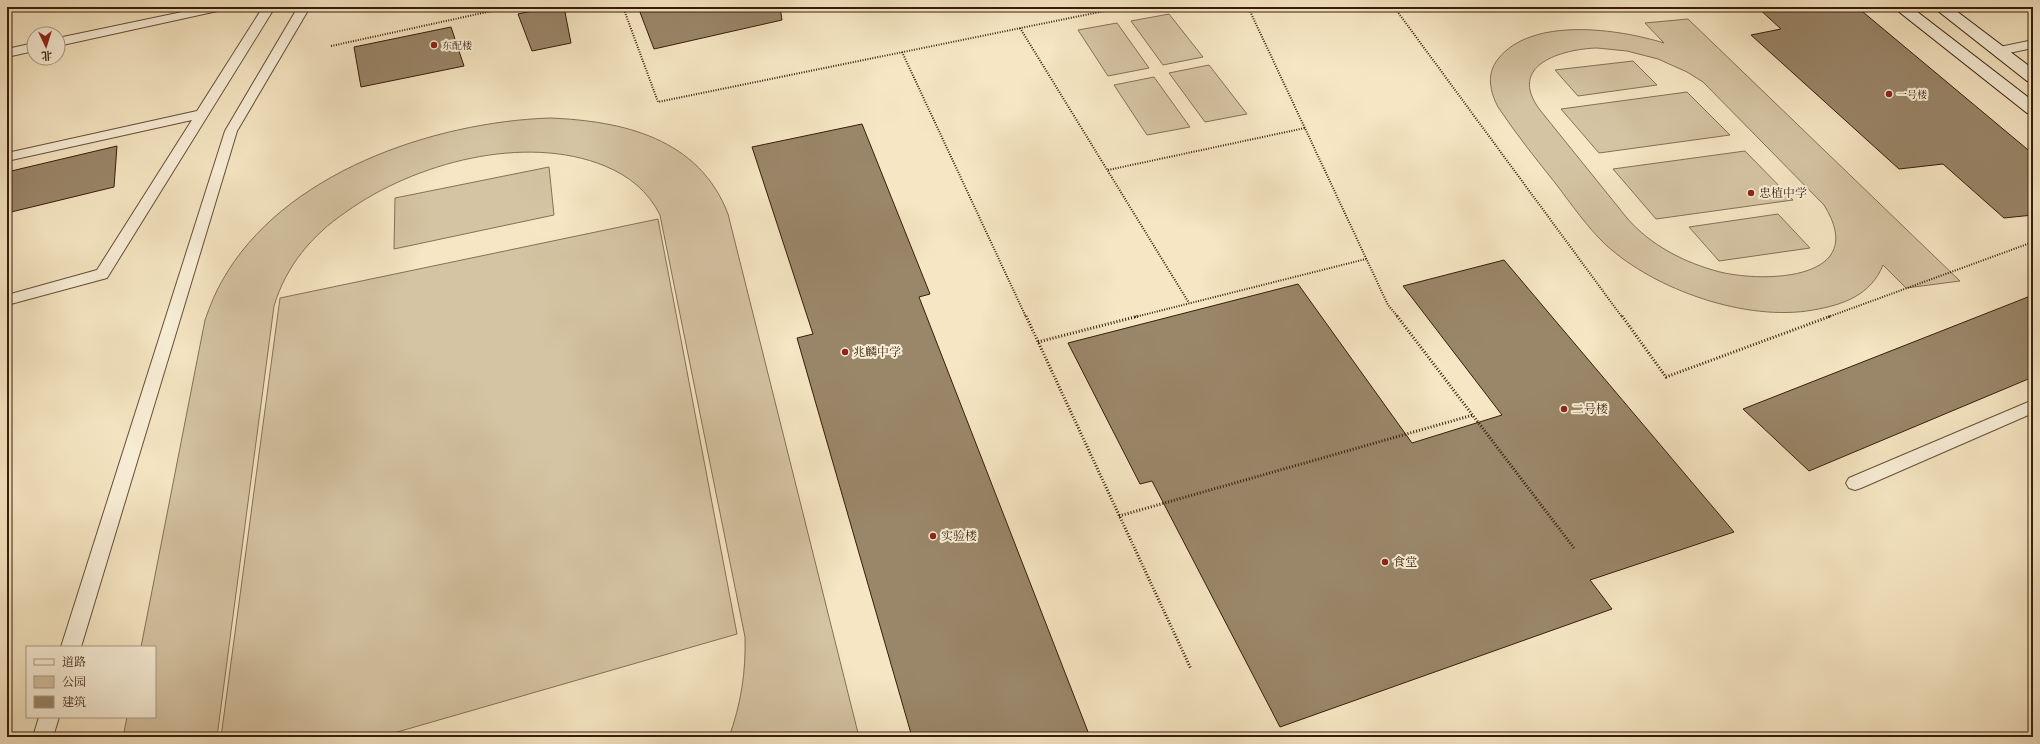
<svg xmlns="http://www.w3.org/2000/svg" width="2040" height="744" font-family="'IM FELL French Canon','Noto Serif SC',serif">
<rect width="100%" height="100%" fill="#f6e6c3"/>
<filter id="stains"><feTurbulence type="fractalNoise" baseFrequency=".005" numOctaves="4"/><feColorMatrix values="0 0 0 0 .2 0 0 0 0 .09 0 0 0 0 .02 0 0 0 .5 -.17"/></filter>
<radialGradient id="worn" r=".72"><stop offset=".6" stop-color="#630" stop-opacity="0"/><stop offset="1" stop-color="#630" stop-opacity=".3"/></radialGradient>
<g fill="#d5c4a3" stroke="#867056" fill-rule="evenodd">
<path d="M 1169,14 L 1203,57 L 1163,65 L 1131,21 Z"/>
<path d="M 1688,19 L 1960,281 L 1906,288 L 1883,265 C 1871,295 1843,305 1813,310 C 1747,322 1655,290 1606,245 C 1587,227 1572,205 1556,184 C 1536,159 1516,134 1498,107 C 1490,92 1486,74 1498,59 C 1532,16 1619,29 1664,43 L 1645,23 ZM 1597,48 L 1627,51 L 1658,59 L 1687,72 L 1703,82 L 1824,205 C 1871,280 1766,283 1720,272 C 1685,263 1650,245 1627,218 L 1540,110 C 1506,65 1562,49 1597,48 Z"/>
<path d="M 1117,23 L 1149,68 L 1108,76 L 1078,30 Z"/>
<path d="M 1633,61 L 1657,85 L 1578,96 L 1555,70 Z"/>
<path d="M 1209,65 L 1247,114 L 1205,122 L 1169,73 Z"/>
<path d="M 1154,77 L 1190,127 L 1147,135 L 1114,85 Z"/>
<path d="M 1687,92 L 1730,135 L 1599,153 L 1561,109 Z"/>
<path d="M 550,118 C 623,121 699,138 728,214 L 859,737 L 729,737 C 741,704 746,672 745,637 L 660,215 C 648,191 629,176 605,166 C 525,133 414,163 346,212 C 312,235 286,266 274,306 L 217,737 L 123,737 L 127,717 L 155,717 L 155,647 L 141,647 L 205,320 C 210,306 215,293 222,281 C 282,173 433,122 550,118 Z"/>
<path d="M 1745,151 L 1793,200 L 1656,219 L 1613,169 Z"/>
<path d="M 549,167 L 554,215 L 394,249 L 395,198 Z"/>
<path d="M 1778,214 L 1810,248 L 1719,261 L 1689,227 Z"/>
<path d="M 658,219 L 737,634 L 380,737 L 221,737 L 280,298 Z"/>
</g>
<g fill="#9a8669" stroke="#361d08">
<path d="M 551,7 L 564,7 L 571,43 L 532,51 L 518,14 Z"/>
<path d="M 638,7 L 780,7 L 782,20 L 654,49 Z"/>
<path d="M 1757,7 L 1857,7 L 2033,154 L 2033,215 L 2004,218 L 1943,164 L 1899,169 L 1751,35 L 1781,29 Z"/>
<path d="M 451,27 L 464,66 L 361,87 L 354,47 Z"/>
<path d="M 862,124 L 930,294 L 919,297 L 1090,737 L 912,737 L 797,338 L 813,334 L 752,147 Z"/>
<path d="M 117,146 L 114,187 L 7,213 L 7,172 Z"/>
<path d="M 1504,260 L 1734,532 L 1590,580 L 1612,609 L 1280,727 L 1152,481 L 1140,484 L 1068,343 L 1298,284 L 1412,443 L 1502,415 L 1403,286 Z"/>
<path d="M 2033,295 L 2033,377 L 1809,471 L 1743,409 Z"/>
</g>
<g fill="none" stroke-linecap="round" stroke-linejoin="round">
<g stroke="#664f37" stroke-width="2">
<g id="lane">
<path d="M 206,7 L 228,7 L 222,10 L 58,46 L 58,38 Z"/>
<path d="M 263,7 L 275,7 L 107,278 L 7,305 L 7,295 L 97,270 L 192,120 L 7,161 L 7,153 L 197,111 Z"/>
<path d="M 298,7 L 310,7 L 237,131 L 81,647 L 61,647 L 225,131 Z"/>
<path d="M 2033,40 L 2033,48 L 1999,55 L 1993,51 L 1995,48 Z"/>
<path d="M 34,43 L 34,51 L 7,57 L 7,49 Z"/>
<path d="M 2033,400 L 2033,413 L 1861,488 L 1855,490 L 1849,488 L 1846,483 L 1849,478 Z"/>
<path d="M 39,717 L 59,717 L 53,737 L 33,737 Z"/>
</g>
</g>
<g stroke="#361d08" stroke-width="2">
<g id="secondary">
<path d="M 1893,7 L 1911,7 L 2033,101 L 2033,114 L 2027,113 Z"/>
<path d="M 1933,7 L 1951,7 L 2033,69 L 2033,82 L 2027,81 Z"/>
</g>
</g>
<g stroke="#361d08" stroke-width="2" stroke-dasharray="1 1.5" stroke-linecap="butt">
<path d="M 623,7 L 658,102 L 1124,7"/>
<path d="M 1248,7 L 1388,305 L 1398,317"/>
<path d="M 1394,7 L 1622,317"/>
<path d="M 1020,28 L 1189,303"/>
<path d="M 331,46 L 510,7"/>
<path d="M 902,52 L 1026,317"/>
<path d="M 1108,170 L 1305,128"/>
<path d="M 1135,317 L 1366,259"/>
<path d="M 1828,317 L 2033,242"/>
</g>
<g stroke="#361d08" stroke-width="3" stroke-dasharray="1 2" stroke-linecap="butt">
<path d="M 1026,316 L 1191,669"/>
<path d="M 1397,316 L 1574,548"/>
<path d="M 1622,316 L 1666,377 L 1831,316"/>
<path d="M 1038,342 L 1139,316"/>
<path d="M 1119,516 L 1473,415"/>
</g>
<use href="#lane" fill="#f9efd8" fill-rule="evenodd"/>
<use href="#secondary" fill="#f9efd8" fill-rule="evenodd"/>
</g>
<g fill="#8f2418" stroke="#f9efd8" stroke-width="1.5">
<circle cx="434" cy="45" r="4"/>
<circle cx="1889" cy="94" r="4"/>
<circle cx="1751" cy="193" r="4"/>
<circle cx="845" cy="352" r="4"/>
<circle cx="1564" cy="409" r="4"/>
<circle cx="933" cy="536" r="4"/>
<circle cx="1385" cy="562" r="4"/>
</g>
<g text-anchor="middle" stroke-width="4" stroke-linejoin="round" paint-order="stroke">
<g font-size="10" fill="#361d08" stroke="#f9efd8" text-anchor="start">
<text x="442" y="49">东配楼</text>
<text x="1897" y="98">一号楼</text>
</g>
<g font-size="12" fill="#361d08" stroke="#f9efd8" text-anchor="start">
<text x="1759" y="197">忠植中学</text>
<text x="853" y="356">兆麟中学</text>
<text x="1572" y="413">二号楼</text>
<text x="941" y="540">实验楼</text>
<text x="1393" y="566">食堂</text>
</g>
</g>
<rect width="2040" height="744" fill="none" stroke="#f6e6c3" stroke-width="24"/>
<rect x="8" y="8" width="2024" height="728" fill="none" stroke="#361d08" stroke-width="2"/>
<rect x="12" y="12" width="2016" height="720" fill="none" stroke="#361d08"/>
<rect x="26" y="646" width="130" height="72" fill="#f9efd8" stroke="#ab9b85"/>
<rect x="34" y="659" width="20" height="6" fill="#f9efd8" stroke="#ab9b85"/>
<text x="62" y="666" font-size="12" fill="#361d08">道路</text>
<rect x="34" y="676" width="20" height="12" fill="#d5c4a3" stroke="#ab9b85"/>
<text x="62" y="686" font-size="12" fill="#361d08">公园</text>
<rect x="34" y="696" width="20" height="12" fill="#9a8669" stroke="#ab9b85"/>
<text x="62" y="706" font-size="12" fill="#361d08">建筑</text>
<g transform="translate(46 46) rotate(176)"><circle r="19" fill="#f9efd8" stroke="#ab9b85"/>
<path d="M0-3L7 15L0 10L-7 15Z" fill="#8f2418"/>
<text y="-6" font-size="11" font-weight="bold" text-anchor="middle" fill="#361d08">北</text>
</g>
<rect width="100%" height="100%" filter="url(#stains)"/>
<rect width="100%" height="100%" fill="url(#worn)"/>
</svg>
